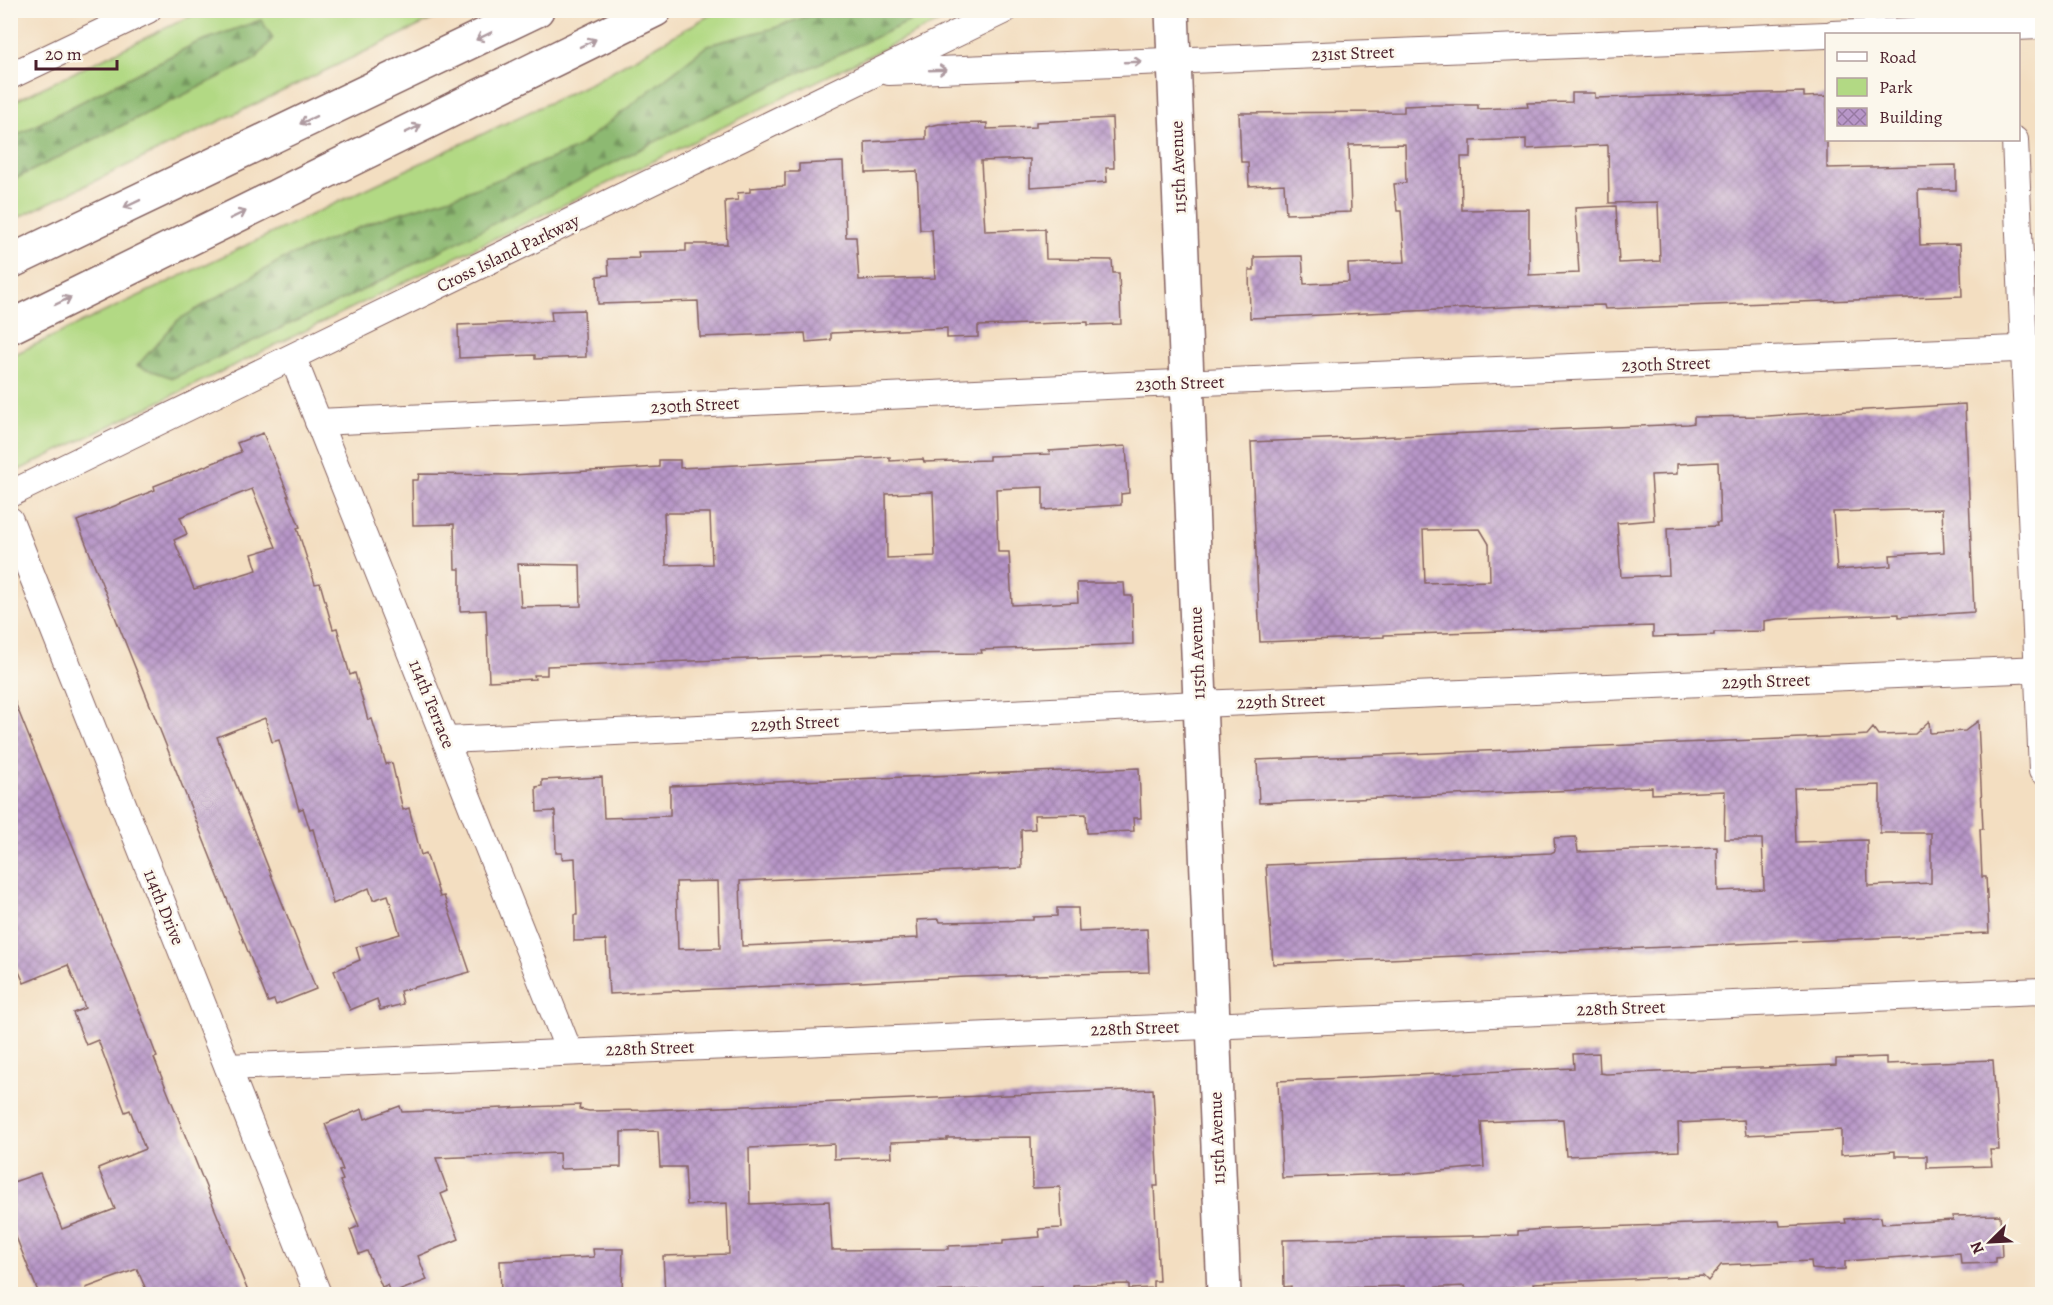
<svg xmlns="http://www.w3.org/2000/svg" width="2053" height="1305" font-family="Alegreya,serif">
<defs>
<pattern id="forest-firs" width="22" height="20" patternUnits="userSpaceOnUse" patternTransform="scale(1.5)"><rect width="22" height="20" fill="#8db972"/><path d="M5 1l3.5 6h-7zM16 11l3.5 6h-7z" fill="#75965e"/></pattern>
<pattern id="building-cross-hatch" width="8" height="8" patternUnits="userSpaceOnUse" patternTransform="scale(1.5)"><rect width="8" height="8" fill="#b796c8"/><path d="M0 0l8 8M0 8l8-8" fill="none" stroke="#977aa3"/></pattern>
</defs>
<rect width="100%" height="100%" fill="#fbf7ec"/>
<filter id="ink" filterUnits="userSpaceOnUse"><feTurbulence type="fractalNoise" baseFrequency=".0167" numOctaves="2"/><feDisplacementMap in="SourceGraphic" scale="12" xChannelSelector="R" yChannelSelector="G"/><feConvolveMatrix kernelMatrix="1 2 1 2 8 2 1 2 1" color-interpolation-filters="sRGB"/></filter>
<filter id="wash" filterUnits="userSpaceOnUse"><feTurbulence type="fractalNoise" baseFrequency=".008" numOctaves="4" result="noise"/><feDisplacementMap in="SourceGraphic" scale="24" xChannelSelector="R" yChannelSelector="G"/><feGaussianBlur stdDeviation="1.35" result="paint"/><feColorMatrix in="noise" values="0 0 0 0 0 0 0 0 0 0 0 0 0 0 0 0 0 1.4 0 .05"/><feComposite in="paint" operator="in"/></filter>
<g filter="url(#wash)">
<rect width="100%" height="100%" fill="#f3dec1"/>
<g fill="#b2d984" stroke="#7e7c58" stroke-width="1.5">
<path d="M 201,11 L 450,11 L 11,221 L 11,103 Z"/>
<path d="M 717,11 L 961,11 L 11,474 L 11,356 L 593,82 Z"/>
</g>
<g fill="url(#forest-firs)" stroke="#6c6c4e" stroke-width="1.5">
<path d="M 824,10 L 922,11 L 919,17 L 694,122 L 353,295 L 173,378 L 137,366 L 178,320 L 281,260 L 380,219 L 464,193 L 575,149 L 708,45 L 774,28 Z"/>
<path d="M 261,20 L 273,38 L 256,59 L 11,181 L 11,138 L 196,43 Z"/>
</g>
<g id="blocks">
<g fill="url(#building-cross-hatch)" fill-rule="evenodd">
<path d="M 1804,92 L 1804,97 L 1827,96 L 1827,168 L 1956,165 L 1956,190 L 1918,190 L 1920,245 L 1960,244 L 1962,296 L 1605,309 L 1604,305 L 1528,306 L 1250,318 L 1249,270 L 1254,270 L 1254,257 L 1302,256 L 1304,284 L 1349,282 L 1348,264 L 1405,262 L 1401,211 L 1397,211 L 1394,184 L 1406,183 L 1405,144 L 1349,145 L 1351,212 L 1286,214 L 1284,184 L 1249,186 L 1248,162 L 1241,162 L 1239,113 L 1404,112 L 1404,106 L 1428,105 L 1478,105 L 1478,109 L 1528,107 L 1527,103 L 1572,102 L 1572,93 L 1595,93 L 1595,98 ZM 1526,139 L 1526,149 L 1608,145 L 1609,203 L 1658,202 L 1660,261 L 1619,263 L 1616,206 L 1575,208 L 1579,273 L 1529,275 L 1529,209 L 1462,210 L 1461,157 L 1471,157 L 1471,141 Z"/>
<path d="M 1112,118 L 1114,168 L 1106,168 L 1107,182 L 1030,187 L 1030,159 L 981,161 L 985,231 L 1045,229 L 1046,259 L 1112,260 L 1113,273 L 1119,273 L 1121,324 L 1088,325 L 1088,322 L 978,326 L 978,337 L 947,338 L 947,328 L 831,333 L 831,340 L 806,342 L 805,333 L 700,337 L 698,301 L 598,304 L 597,276 L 609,275 L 608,259 L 639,258 L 638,252 L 686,251 L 686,244 L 727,244 L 725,201 L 738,200 L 737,193 L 750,192 L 750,188 L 785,186 L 785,172 L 799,172 L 799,164 L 843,162 L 846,237 L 856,237 L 859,280 L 935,278 L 932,230 L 920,230 L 917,171 L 866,173 L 865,142 L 926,139 L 926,127 L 939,124 L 987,123 L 987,129 L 1036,127 L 1036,122 Z"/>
<path d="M 584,310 L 586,357 L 535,359 L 535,355 L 459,358 L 458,325 L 552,321 L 551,311 Z"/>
<path d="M 1965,404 L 1974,612 L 1899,617 L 1899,614 L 1777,619 L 1764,621 L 1764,631 L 1714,632 L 1714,635 L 1653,637 L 1653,626 L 1384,635 L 1384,637 L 1260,642 L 1251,442 L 1688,424 L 1694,423 L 1694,417 L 1768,416 ZM 1718,462 L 1720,523 L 1716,523 L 1717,526 L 1667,528 L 1669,575 L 1621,577 L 1617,523 L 1654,520 L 1651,475 L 1677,474 L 1677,464 ZM 1942,509 L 1944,552 L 1890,555 L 1891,566 L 1837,570 L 1833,512 ZM 1480,529 L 1489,544 L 1490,581 L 1425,583 L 1423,530 Z"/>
<path d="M 263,433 L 289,496 L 287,496 L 300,527 L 297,528 L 315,584 L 320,583 L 333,629 L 337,628 L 350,675 L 355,673 L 368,720 L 372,719 L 386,764 L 392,763 L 403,810 L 409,808 L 421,855 L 426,853 L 440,897 L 444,896 L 470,972 L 400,991 L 403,1004 L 380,1010 L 377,999 L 350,1010 L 334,971 L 360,960 L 356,947 L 400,934 L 388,895 L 373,900 L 369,888 L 333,904 L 313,829 L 310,830 L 303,808 L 299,810 L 279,740 L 272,742 L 265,718 L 217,737 L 316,989 L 276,1005 L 274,1000 L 268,1002 L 77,521 L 155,490 L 154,486 L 241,452 L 237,443 ZM 252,489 L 276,547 L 252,554 L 257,570 L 194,589 L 174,540 L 187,534 L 180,517 Z"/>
<path d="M 1126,446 L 1129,493 L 1121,494 L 1121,505 L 1043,510 L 1043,487 L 996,489 L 998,552 L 1009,552 L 1012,605 L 1078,602 L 1077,583 L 1124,583 L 1125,596 L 1132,596 L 1133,644 L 981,650 L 982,653 L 893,654 L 547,666 L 547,675 L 534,675 L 535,679 L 489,681 L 486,610 L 460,611 L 460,569 L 455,569 L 454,524 L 413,525 L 412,480 L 418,480 L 419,474 L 511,475 L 609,470 L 659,467 L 659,460 L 680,460 L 680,468 L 890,457 L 890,461 L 923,459 L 924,462 L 989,460 L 989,456 L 1050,454 L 1049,451 ZM 933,492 L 935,556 L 887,558 L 886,494 ZM 664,513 L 710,513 L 712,564 L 666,565 ZM 518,564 L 580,565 L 581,606 L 521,607 Z"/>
<path d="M 10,690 L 139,1010 L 157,1057 L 154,1058 L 249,1294 L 148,1294 L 137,1269 L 86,1288 L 88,1294 L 39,1294 L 10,1222 L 10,1183 L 40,1173 L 62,1229 L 115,1209 L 98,1168 L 145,1149 L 130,1110 L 125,1112 L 98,1040 L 86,1045 L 73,1013 L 85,1008 L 68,965 L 24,983 L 10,951 Z"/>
<path d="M 1929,721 L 1930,733 L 1965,731 L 1978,721 L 1983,829 L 1980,829 L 1982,877 L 1986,877 L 1989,933 L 1273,964 L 1266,865 L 1551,853 L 1555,851 L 1554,838 L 1576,837 L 1578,852 L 1717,847 L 1718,891 L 1764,889 L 1762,839 L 1724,839 L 1725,791 L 1652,794 L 1652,787 L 1259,803 L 1257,760 L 1854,736 L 1867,735 L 1873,728 L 1878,735 L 1915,734 ZM 1880,785 L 1880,833 L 1931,833 L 1931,883 L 1868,886 L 1867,840 L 1796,842 L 1794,788 Z"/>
<path d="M 1139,768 L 1141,818 L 1133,818 L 1134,831 L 1087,833 L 1086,814 L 1034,815 L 1035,829 L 1021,830 L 1022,868 L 740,881 L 742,946 L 918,938 L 917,920 L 939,919 L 940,922 L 1033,920 L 1033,917 L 1057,916 L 1057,908 L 1078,908 L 1079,932 L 1147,929 L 1149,972 L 966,977 L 609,994 L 606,940 L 574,941 L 574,915 L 577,915 L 575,858 L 562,859 L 562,853 L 556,853 L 555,811 L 537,812 L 536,787 L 542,786 L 542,780 L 602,777 L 604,818 L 670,816 L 670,786 ZM 718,881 L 720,948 L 678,949 L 676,882 Z"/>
<path d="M 1599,1053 L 1600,1073 L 1606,1074 L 1836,1065 L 1836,1059 L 1886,1057 L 1886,1064 L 1993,1060 L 1999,1150 L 1990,1150 L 1992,1166 L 1927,1168 L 1927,1156 L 1895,1156 L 1895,1151 L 1841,1155 L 1841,1130 L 1746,1135 L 1744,1120 L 1678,1123 L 1679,1151 L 1566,1156 L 1563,1119 L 1526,1120 L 1481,1122 L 1484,1167 L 1418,1173 L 1282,1178 L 1278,1081 L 1574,1068 L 1573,1054 Z"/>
<path d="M 1153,1089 L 1158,1186 L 1154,1186 L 1159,1281 L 1153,1281 L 1153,1288 L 1129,1289 L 1129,1284 L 1073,1285 L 1073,1294 L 1041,1294 L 1041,1287 L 881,1294 L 665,1294 L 663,1256 L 729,1254 L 727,1203 L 687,1205 L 685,1167 L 660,1167 L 658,1131 L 621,1132 L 621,1167 L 560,1169 L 559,1153 L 436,1158 L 448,1191 L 441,1194 L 459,1239 L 418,1256 L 427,1280 L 391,1294 L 387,1285 L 382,1287 L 367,1251 L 359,1254 L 350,1230 L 359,1226 L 340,1181 L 343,1180 L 339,1171 L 343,1170 L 325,1124 L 362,1109 L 365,1119 L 400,1106 L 402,1112 L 580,1105 L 579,1109 L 589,1111 L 648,1110 ZM 1031,1137 L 1032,1188 L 1060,1187 L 1062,1228 L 1039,1229 L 1040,1237 L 1003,1240 L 1003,1244 L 948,1246 L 948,1249 L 832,1250 L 829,1201 L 750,1204 L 749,1148 L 834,1144 L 834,1159 L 892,1157 L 891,1142 L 947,1140 L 947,1138 Z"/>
<path d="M 2000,1215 L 2002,1257 L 1996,1258 L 1996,1263 L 1961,1264 L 1960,1253 L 1845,1261 L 1845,1269 L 1822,1270 L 1812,1269 L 1811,1261 L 1721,1265 L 1708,1281 L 1703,1276 L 1533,1283 L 1534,1287 L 1466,1290 L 1465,1286 L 1404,1289 L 1404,1286 L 1327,1288 L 1328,1292 L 1291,1293 L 1291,1286 L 1284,1287 L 1283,1240 L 1518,1235 L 1518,1231 L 1544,1229 L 1779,1221 L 1780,1226 L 1846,1223 L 1845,1219 L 1881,1217 L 1882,1224 L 1953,1220 L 1952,1216 Z"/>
<path d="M 593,1249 L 623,1249 L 622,1294 L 501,1294 L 500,1261 L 594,1257 Z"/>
</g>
</g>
</g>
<g filter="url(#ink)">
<use href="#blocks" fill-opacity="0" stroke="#856260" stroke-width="1.5"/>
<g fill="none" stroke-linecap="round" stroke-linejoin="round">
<g stroke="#856260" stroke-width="28">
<g id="street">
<path d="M 1832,34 L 2042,26"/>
<path d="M 889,72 L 1826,35"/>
<path d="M 10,76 L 148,10"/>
<path d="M 2015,140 L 2042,771"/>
<path d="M 293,358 L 569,1051"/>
<path d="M 318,422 L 1128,385 L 2042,348"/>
<path d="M 10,494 L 1005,10"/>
<path d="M 10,520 L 318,1294"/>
<path d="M 447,740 L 1199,704 L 2042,669"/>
<path d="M 228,1067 L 2042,991"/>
</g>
</g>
<g stroke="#856260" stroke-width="36">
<path id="secondary" d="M 1172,10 L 1224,1294"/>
</g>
<g stroke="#856260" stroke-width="36">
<g id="highway">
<path d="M 10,262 L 537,10"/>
<path d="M 10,327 L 655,10"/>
</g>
</g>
<use href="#street" stroke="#fff" stroke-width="26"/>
<use href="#secondary" stroke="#fff" stroke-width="33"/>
<use href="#highway" stroke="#fff" stroke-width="33"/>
</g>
<defs><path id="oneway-shaft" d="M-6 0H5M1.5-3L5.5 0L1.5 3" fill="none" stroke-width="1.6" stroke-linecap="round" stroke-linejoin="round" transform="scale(1.5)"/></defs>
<g stroke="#ae9aa0">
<use href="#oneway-shaft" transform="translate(484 36) rotate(154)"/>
<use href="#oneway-shaft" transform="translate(588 43) rotate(-26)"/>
<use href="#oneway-shaft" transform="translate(1133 62) rotate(-2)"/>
<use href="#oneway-shaft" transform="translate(938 70) rotate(-2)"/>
<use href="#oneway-shaft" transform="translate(308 120) rotate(154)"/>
<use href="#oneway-shaft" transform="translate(413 129) rotate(-26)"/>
<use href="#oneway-shaft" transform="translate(132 204) rotate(154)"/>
<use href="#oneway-shaft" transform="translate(238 215) rotate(-26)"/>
<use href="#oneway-shaft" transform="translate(63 301) rotate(-26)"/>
</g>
</g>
<g text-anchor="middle" stroke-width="5" stroke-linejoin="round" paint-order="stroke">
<g font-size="18" fill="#4a1f2b" stroke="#fbf7ec">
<text transform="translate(1353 53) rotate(-2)" y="6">231st Street</text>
<text transform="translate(1178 167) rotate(-92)" y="6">115th Avenue</text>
<text transform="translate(508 253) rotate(-26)" y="6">Cross Island Parkway</text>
<text transform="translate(1666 364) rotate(-2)" y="6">230th Street</text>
<text transform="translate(1180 383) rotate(-2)" y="6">230th Street</text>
<text transform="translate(695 405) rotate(-3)" y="6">230th Street</text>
<text transform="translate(1197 653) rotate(-92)" y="6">115th Avenue</text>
<text transform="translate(1766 681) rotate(-2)" y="6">229th Street</text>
<text transform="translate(1281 701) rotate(-2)" y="6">229th Street</text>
<text transform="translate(432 704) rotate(68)" y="6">114th Terrace</text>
<text transform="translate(795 723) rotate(-3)" y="6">229th Street</text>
<text transform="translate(164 907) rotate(68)" y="6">114th Drive</text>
<text transform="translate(1621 1008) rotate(-2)" y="6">228th Street</text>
<text transform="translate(1135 1028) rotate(-2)" y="6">228th Street</text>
<text transform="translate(650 1048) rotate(-2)" y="6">228th Street</text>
<text transform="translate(1217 1138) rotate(-92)" y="6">115th Avenue</text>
</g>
</g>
<rect width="2053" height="1305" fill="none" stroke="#fbf7ec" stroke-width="36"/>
<rect x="1825" y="33" width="195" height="108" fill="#fbf7ec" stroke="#b4a19f" stroke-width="1.5"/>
<rect x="1837" y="52" width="30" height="9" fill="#ffffff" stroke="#b4a19f" stroke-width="1.5"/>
<text x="1879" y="63" font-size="18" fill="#4a1f2b">Road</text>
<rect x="1837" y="78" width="30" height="18" fill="#b2d984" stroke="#b4a19f" stroke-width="1.5"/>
<text x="1879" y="93" font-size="18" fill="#4a1f2b">Park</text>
<rect x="1837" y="108" width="30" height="18" fill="url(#building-cross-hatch)" stroke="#b4a19f" stroke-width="1.5"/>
<text x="1879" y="123" font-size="18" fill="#4a1f2b">Building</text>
<g transform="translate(1990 1242) rotate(246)" stroke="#fbf7ec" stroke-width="4.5" paint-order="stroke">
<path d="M0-4.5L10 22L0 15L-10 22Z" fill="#4a1f2b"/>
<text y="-9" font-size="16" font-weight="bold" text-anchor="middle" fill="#4a1f2b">N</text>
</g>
<path d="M36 60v9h81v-9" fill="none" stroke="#4a1f2b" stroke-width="3"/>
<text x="45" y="60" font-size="18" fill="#4a1f2b" stroke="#fbf7ec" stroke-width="4.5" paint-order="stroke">20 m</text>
</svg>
